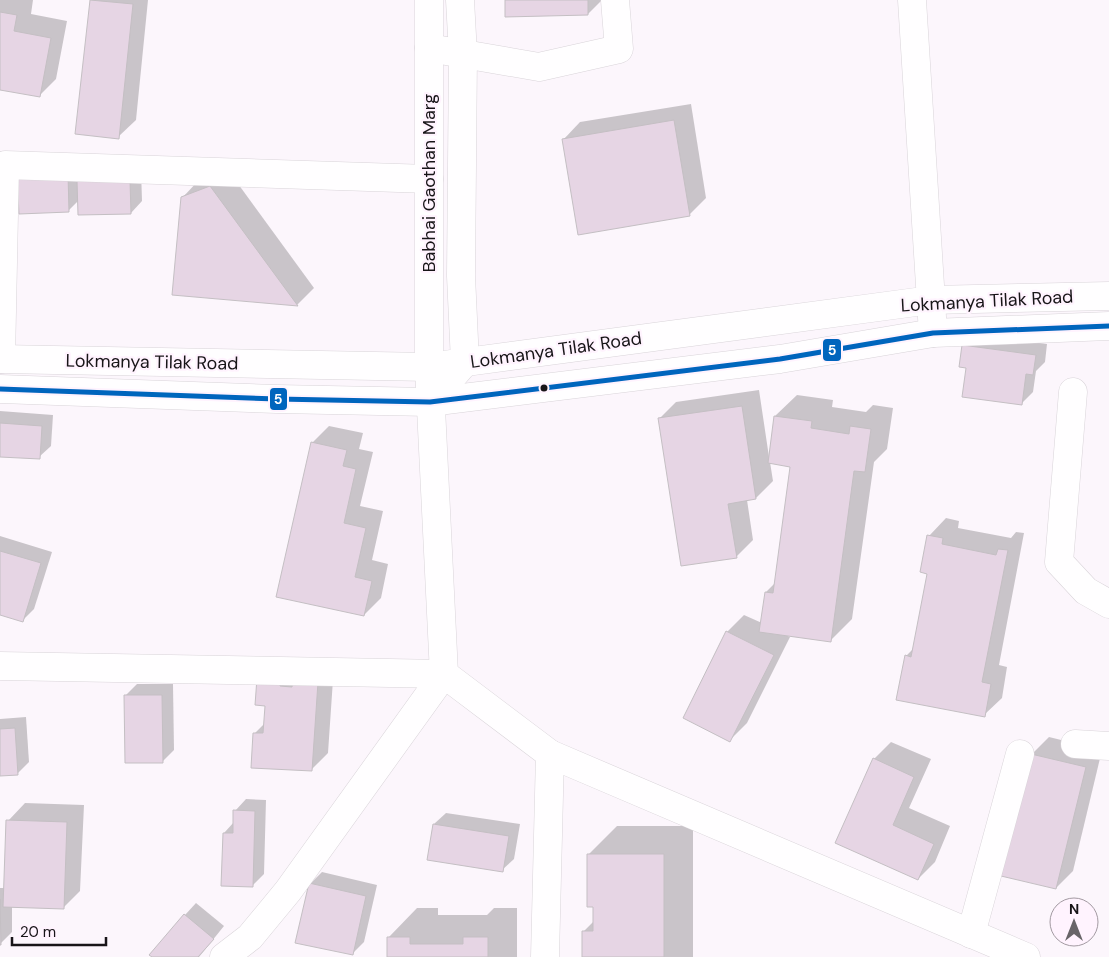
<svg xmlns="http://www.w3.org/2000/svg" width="1109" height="957" font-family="'DM Sans',sans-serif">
<rect width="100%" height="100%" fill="#fcf6fc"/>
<g fill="#0003">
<path d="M 0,0 L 33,0 L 31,14 L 67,21 L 56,79 L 39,96 L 0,89 Z"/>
<path d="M 92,0 L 148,0 L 136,120 L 118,137 L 91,1 Z"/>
<path d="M 506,0 L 602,0 L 588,14 Z"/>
<path d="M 691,104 L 706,198 L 689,215 L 563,140 L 580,122 Z"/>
<path d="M 141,169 L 142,201 L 131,213 L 79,200 L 69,210 L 18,176 Z"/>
<path d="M 228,170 L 314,288 L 297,305 L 173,294 L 182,198 L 199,180 Z"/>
<path d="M 974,334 L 1047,344 L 1045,362 L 1036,371 L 1033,392 L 1021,404 L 967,367 L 963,345 Z"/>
<path d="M 759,390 L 769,457 L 775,416 L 797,395 L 833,400 L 832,407 L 866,412 L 873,405 L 893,408 L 887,449 L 874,462 L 852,619 L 830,641 L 785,635 L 790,637 L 747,723 L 730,740 L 727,632 L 744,615 L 762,623 L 766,592 L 776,582 L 792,465 L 770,462 L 773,481 L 756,498 L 747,500 L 753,540 L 736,557 L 659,419 L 676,402 Z"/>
<path d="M 0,411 L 53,415 L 51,446 L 39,457 L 0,455 Z"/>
<path d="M 329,426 L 363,433 L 359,449 L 373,452 L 360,506 L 383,511 L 372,560 L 388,564 L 381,598 L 364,615 L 312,443 Z"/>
<path d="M 946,518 L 959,521 L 958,528 L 1011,538 L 1016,532 L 1024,533 L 999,665 L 1007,667 L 1002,698 L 984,715 L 906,656 L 915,647 L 929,573 L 929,536 Z"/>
<path d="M 0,536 L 52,552 L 34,609 L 23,620 L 0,613 Z"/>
<path d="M 334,665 L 328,753 L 311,770 L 255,733 L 265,723 L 266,704 L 256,704 L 296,669 Z"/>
<path d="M 137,684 L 173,684 L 174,750 L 162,762 L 126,695 Z"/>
<path d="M 26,717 L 29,762 L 17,774 L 0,775 L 0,719 Z"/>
<path d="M 1049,737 L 1102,750 L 1073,871 L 1056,888 L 1032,754 Z"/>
<path d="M 891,742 L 931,759 L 909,808 L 950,826 L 935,862 L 918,879 L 836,842 L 874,759 Z"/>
<path d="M 246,799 L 266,800 L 264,874 L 252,886 L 224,833 L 234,822 L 235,811 Z"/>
<path d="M 25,803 L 84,805 L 80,891 L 63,908 L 12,906 L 12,932 L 0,944 L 0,888 L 5,888 L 8,821 Z"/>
<path d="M 446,813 L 520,824 L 514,859 L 502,870 L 434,824 Z"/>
<path d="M 617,826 L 693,826 L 693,957 L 583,957 L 583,932 L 594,921 L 594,905 L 588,855 Z"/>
<path d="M 322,872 L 377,885 L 364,942 L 352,954 L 310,884 Z"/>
<path d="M 196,903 L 224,926 L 199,957 L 154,957 L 185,915 Z"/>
<path d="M 417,908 L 438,908 L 438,915 L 487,915 L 494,908 L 517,908 L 517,957 L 388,957 L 388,938 Z"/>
</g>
<g fill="#e6d5e4" stroke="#c4bfc3">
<path d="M 90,0 L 133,4 L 119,139 L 75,134 Z"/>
<path d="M 505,0 L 588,0 L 588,15 L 505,17 Z"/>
<path d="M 0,12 L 17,15 L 14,31 L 51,38 L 40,97 L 0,90 Z"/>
<path d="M 674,120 L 690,216 L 578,235 L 562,139 Z"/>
<path d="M 68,173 L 69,212 L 19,214 L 17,175 Z"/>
<path d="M 130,180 L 131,214 L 78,215 L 77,181 Z"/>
<path d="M 210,186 L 298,306 L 172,295 L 181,197 Z"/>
<path d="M 962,345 L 1036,355 L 1033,375 L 1026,374 L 1022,405 L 962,397 L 966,368 L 959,367 Z"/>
<path d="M 742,406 L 756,499 L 728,504 L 737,558 L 681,566 L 658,418 Z"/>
<path d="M 774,416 L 812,421 L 811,428 L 849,434 L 850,426 L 871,429 L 865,472 L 854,471 L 831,642 L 759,632 L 765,592 L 773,593 L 790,467 L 768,463 Z"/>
<path d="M 0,423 L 42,426 L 40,459 L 0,457 Z"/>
<path d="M 311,442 L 347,450 L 343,466 L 356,469 L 344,523 L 366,528 L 355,577 L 372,581 L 364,616 L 276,597 Z"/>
<path d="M 927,535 L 943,538 L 942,544 L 996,555 L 998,549 L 1008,550 L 982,682 L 991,684 L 985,717 L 896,700 L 905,655 L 911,657 L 927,574 L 920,572 Z"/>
<path d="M 0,551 L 41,563 L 23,622 L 0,615 Z"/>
<path d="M 726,631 L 774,655 L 730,742 L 683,718 Z"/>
<path d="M 257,678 L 280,680 L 280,686 L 292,687 L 293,680 L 318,682 L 312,771 L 251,768 L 253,733 L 263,733 L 265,706 L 255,705 Z"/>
<path d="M 124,695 L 162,695 L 163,763 L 125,763 Z"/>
<path d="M 15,728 L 18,775 L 0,776 L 0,729 Z"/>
<path d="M 1031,754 L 1086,767 L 1056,889 L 1001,876 Z"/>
<path d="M 873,758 L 914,777 L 893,825 L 934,844 L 918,880 L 835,843 Z"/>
<path d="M 233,810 L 255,811 L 253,887 L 221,886 L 223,833 L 233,833 Z"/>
<path d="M 6,820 L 67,822 L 64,909 L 3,907 Z"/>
<path d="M 433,824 L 509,836 L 503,872 L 427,860 Z"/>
<path d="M 587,854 L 664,854 L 664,957 L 582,957 L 582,931 L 593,931 L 593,907 L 587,907 Z"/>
<path d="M 309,883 L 366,896 L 353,955 L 295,943 Z"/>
<path d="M 0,899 L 1,945 L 0,945 Z"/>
<path d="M 184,914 L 214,939 L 198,957 L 152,957 L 149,955 Z"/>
<path d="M 387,937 L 410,937 L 410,944 L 463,944 L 463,937 L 488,937 L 488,957 L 387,957 Z"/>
</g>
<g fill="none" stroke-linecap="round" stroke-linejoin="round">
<g stroke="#d9d4d9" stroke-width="29">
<g id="pedestrian">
<path d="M 1073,392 L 1059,562 L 1086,591 L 1109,604"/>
<path d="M 1075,744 L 1109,746"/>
<path d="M 971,934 L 1020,754"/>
</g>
</g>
<g stroke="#d9d4d9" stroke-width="29">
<g id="minor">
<path d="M 912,0 L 933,333"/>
<path d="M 429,48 L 539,67 L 619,49 L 615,0"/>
<path d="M 1,359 L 5,165 L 429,179"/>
<path d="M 0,666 L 444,674"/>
<path d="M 550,754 L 1026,957"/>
<path d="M 224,957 L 250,937 L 288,891 L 444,674"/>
</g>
</g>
<g stroke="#d9d4d9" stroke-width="29">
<g id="tertiary">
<path d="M 429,0 L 429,367 L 444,674 L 550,754 L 545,957"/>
<path d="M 430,402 L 465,362 L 461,276 L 463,54 L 460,0"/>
</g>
</g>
<g stroke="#d9d4d9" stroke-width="29">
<g id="secondary">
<path d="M 0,359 L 429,367 L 931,300 L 1109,296"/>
<path d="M 0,389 L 277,399 L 430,402 L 780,359 L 933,333 L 1109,326"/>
</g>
</g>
<use href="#pedestrian" stroke="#fffeff" stroke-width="28"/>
<use href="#minor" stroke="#fffeff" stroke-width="28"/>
<use href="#tertiary" stroke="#fffeff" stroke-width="28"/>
<use href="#secondary" stroke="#fffeff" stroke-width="28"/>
<g stroke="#fff3fe" stroke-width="9">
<path id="bus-1" d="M 0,389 L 277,399 L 430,402 L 780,359 L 933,333 L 1109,326"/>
</g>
<use href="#bus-1" stroke="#0065bd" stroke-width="5"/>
</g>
<circle fill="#181518" stroke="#fff3fe" stroke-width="2" cx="544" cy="388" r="4.5"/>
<g text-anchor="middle" stroke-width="4.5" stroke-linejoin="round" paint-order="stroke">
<g font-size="18" fill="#181518" stroke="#fff3fe">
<text transform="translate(429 183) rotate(-90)" y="6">Babhai Gaothan Marg</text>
<text transform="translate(987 301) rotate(-3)" y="6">Lokmanya Tilak Road</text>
<text transform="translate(556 350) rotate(-8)" y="6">Lokmanya Tilak Road</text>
<text transform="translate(152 362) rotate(1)" y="6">Lokmanya Tilak Road</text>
</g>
</g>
<g stroke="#fff3fe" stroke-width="2">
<rect x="822" y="338" width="20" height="24" rx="5" fill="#0065bd"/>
<rect x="269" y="387" width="19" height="24" rx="5" fill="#0065bd"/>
</g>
<g font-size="14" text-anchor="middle" font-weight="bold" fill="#fff">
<text x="832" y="355">5</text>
<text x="278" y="404">5</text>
</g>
<g transform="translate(1074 922)"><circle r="24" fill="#fff3fe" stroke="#a39aa2"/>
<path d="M0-4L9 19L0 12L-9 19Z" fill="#686468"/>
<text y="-8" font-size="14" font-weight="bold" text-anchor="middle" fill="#181518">N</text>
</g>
<path d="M12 937v8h94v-8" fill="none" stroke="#181518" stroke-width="2.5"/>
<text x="20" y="937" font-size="15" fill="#181518" stroke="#fff3fe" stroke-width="4" paint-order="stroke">20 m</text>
</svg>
